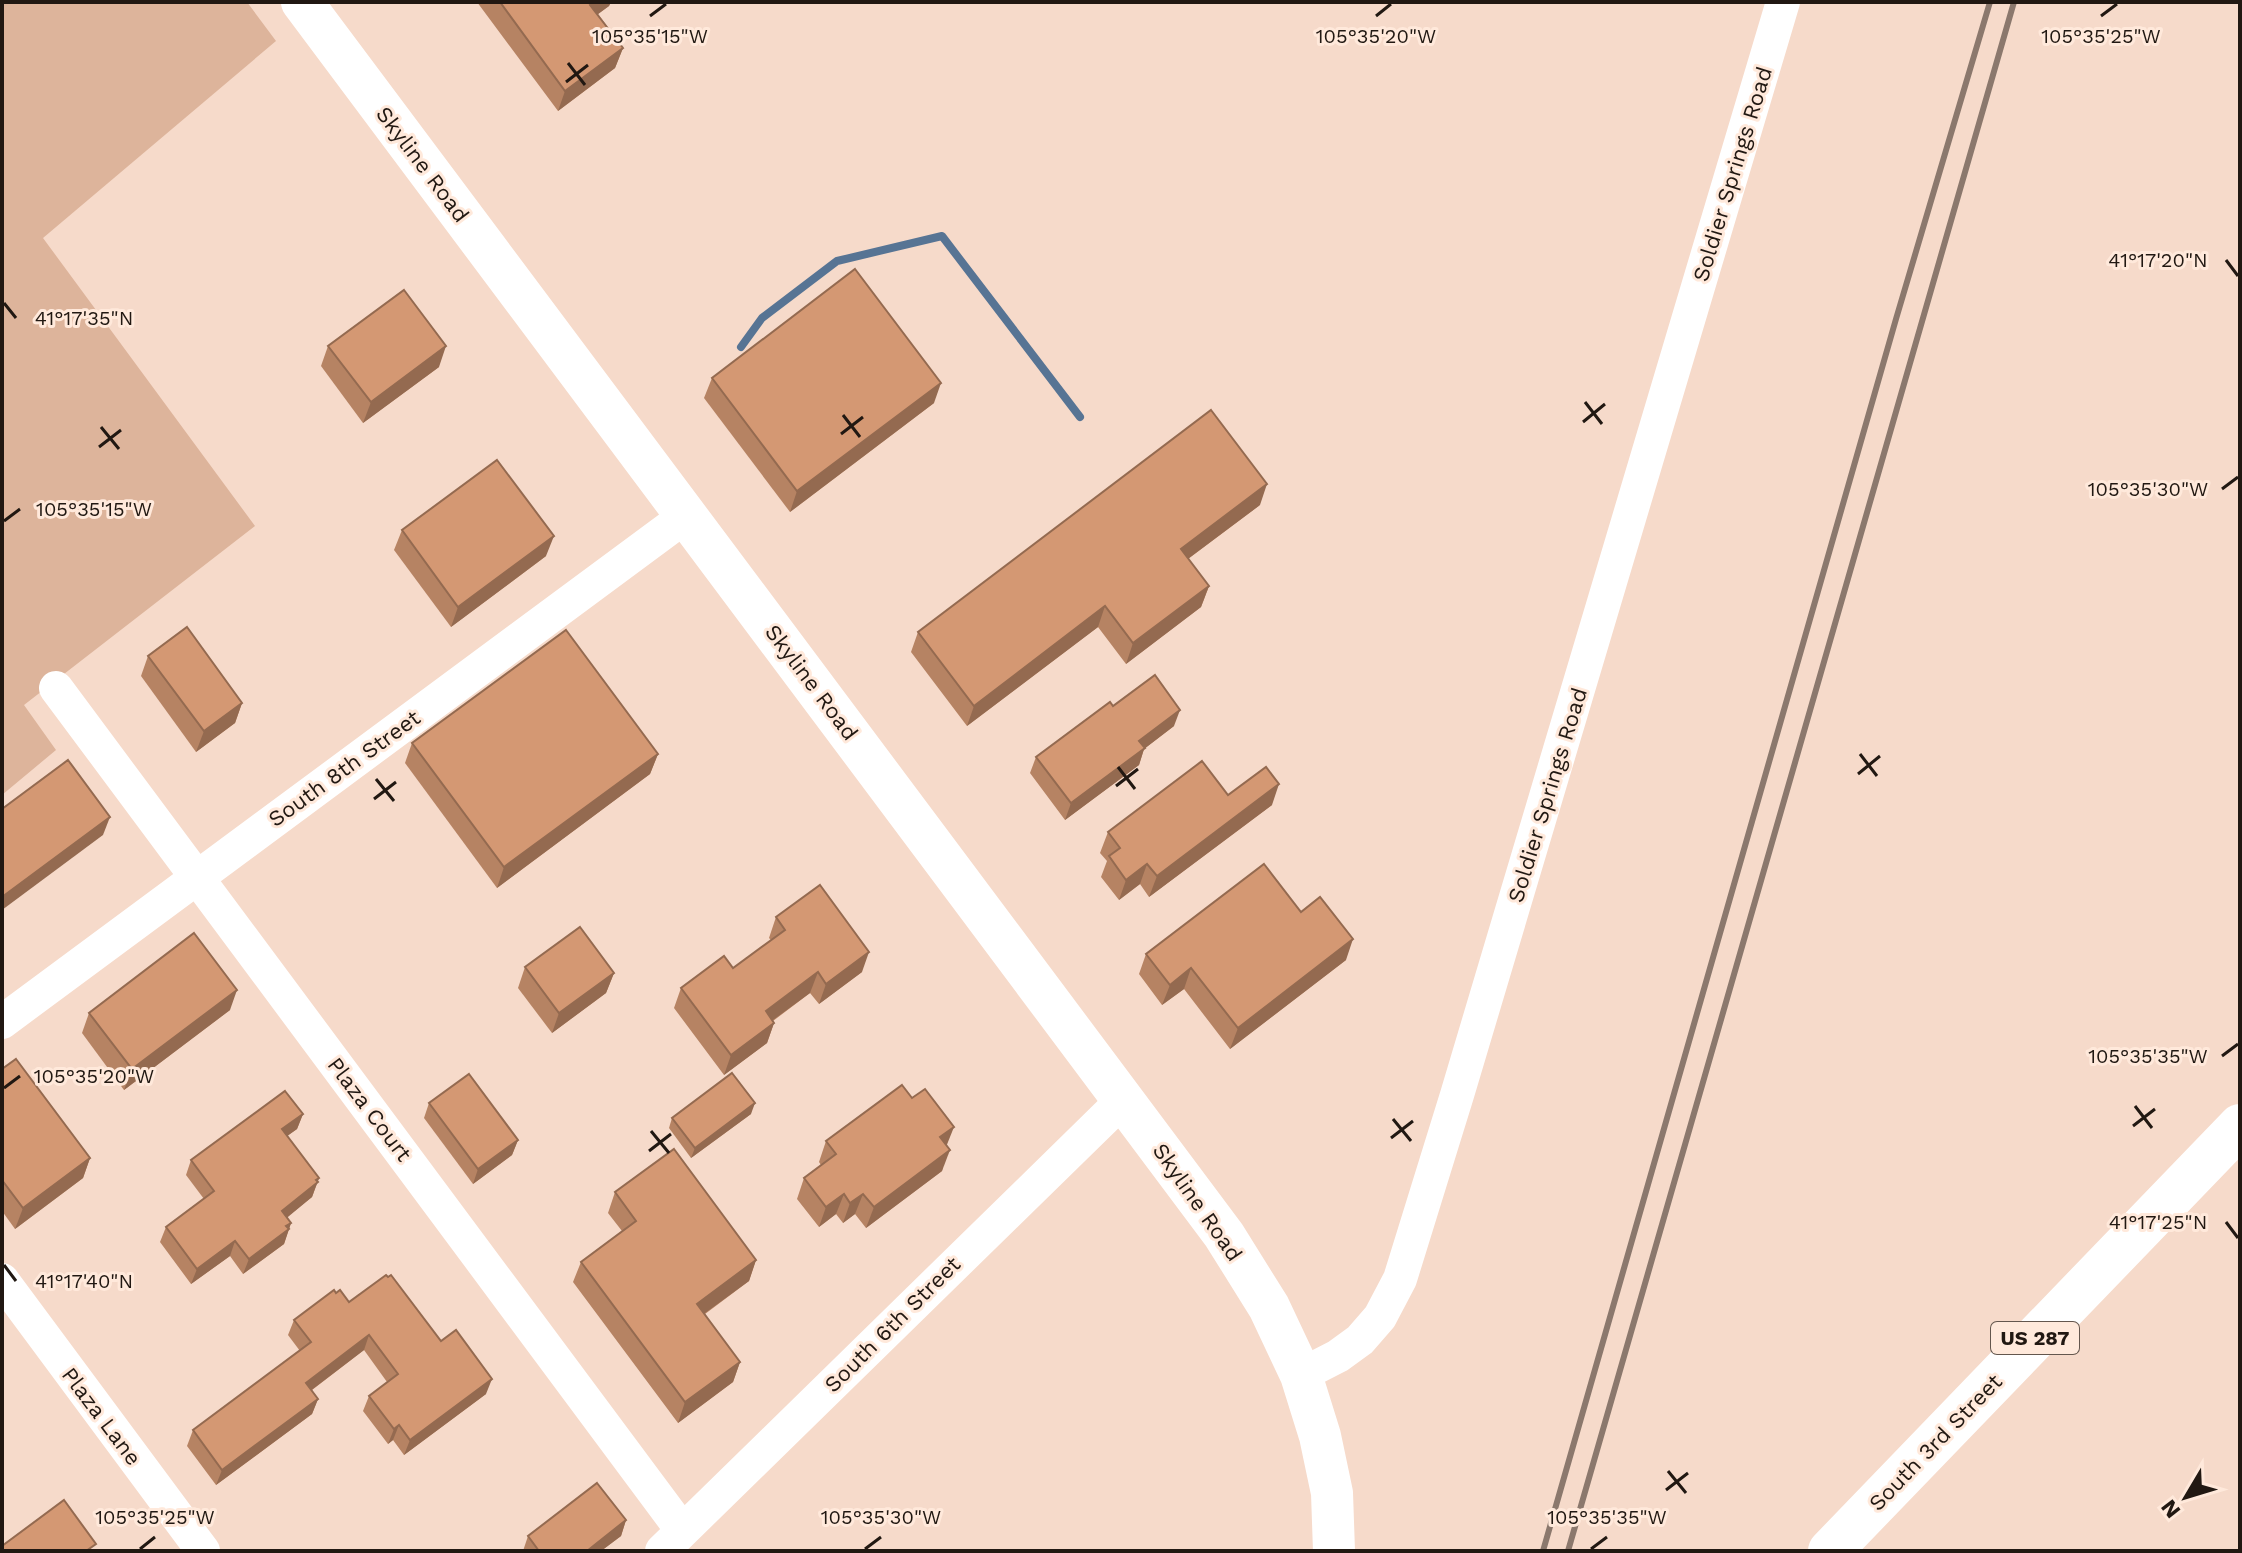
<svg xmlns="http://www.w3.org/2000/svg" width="2242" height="1553" font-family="'Work Sans',sans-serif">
<rect width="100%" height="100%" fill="#f6daca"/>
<path fill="#ddb49b" d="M 2,2 L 247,2 L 276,41 L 43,238 L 255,526 L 24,705 L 56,750 L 2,795 Z"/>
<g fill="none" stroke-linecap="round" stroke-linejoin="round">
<path stroke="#577494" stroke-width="8" d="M 741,347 L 762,318 L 837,261 L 942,236 L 1080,417"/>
<g stroke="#fff" stroke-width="34">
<path d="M 56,688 L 682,1530"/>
<path d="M 2,1022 L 687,515"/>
<path d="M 2,1280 L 203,1551"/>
<path d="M 1301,1375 L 1338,1356 L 1360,1340 L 1380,1317 L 1400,1279 L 1457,1095 L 1783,2"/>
<path d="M 662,1551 L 1124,1099"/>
</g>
<path stroke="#fff" stroke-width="42" d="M 302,2 L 1224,1235 L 1269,1307 L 1301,1375 L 1320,1436 L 1332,1493 L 1334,1551"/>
<path stroke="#fff" stroke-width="44" d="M 1830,1551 L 2240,1126"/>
<g stroke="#8b786d" stroke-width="6">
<path d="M 1543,1551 L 1896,319 L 1990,2"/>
<path d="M 1568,1551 L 2014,2"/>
</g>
</g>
<g fill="#b68363">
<path d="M 477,2 L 611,2 L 609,6 L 598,14 L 623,48 L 615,68 L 558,111 Z"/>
<path d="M 328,346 L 439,367 L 363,423 L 321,366 Z"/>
<path d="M 712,378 L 934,403 L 790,512 L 704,398 Z"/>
<path d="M 1260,505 L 1188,559 L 1209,586 L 1201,607 L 1126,664 L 1098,627 L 967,726 L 911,652 L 918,632 Z"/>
<path d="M 402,530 L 546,556 L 451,627 L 394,550 Z"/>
<path d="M 148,656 L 242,703 L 235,723 L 196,752 L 141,676 Z"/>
<path d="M 1113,706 L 1174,726 L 1144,749 L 1139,765 L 1065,820 L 1030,773 L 1036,757 Z"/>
<path d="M 412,743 L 658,754 L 650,774 L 497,888 L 405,763 Z"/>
<path d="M 1228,795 L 1272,805 L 1149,897 L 1140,884 L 1119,900 L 1101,877 L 1107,861 L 1100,853 L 1108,832 Z"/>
<path d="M 1301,912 L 1346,960 L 1230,1049 L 1184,989 L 1162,1005 L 1139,974 L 1146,954 Z"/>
<path d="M 776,917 L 862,972 L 819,1004 L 810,993 L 773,1021 L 774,1023 L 767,1043 L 724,1075 L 674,1008 L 681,988 L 733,968 L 771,940 L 769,938 Z"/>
<path d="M 525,967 L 614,973 L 606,993 L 552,1033 L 518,988 Z"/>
<path d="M 230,1010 L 124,1090 L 82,1033 L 89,1013 Z"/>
<path d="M 2,1069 L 90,1158 L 83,1178 L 15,1229 L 2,1211 Z"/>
<path d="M 429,1103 L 518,1140 L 512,1155 L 473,1184 L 424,1118 Z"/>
<path d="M 303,1114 L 297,1129 L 287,1136 L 319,1178 L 312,1197 L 287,1217 L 291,1223 L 284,1244 L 243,1274 L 230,1256 L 191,1284 L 160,1242 L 166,1227 L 204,1199 L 186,1175 L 191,1160 Z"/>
<path d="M 751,1114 L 691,1158 L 669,1128 L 672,1118 Z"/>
<path d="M 826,1141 L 947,1146 L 942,1171 L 866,1228 L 855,1214 L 843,1223 L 836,1214 L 819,1227 L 797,1199 L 804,1178 L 821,1165 L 819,1162 Z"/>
<path d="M 615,1192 L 756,1260 L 749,1281 L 705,1314 L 740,1362 L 733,1382 L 678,1423 L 573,1282 L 581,1262 L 622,1231 L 608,1213 Z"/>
<path d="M 336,1293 L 349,1302 L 441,1341 L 486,1394 L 404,1455 L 393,1440 L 388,1444 L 363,1411 L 369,1396 L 387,1382 L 364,1350 L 312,1390 L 318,1399 L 312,1414 L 216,1485 L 187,1446 L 193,1430 L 300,1351 L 288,1335 L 294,1320 Z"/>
<path d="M 626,1520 L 621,1536 L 601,1551 L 523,1551 L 528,1536 Z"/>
</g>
<g fill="#946a50">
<path d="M 594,2 L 611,2 L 609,6 L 583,25 L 590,5 Z"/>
<path d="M 623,48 L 615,68 L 558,111 L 565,91 Z"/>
<path d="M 446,346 L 439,367 L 363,423 L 371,402 Z"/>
<path d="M 941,383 L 934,403 L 790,512 L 797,491 Z"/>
<path d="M 1267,484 L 1260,505 L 1173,570 L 1181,549 Z"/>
<path d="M 554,536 L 546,556 L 451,627 L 458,607 Z"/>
<path d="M 1209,586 L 1201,607 L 1126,664 L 1133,643 Z"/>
<path d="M 1105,606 L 1098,627 L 967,726 L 974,706 Z"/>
<path d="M 242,703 L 235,723 L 196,752 L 204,731 Z"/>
<path d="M 1180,710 L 1174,726 L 1144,749 L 1139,765 L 1065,820 L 1071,803 L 1139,741 Z"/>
<path d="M 658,754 L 650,774 L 497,888 L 504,867 Z"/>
<path d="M 1279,784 L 1272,805 L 1149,897 L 1157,876 Z"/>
<path d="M 110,817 L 103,835 L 2,910 L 2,897 Z"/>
<path d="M 1147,864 L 1140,884 L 1119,900 L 1126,880 Z"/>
<path d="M 1353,939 L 1346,960 L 1230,1049 L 1238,1028 Z"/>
<path d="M 869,952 L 862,972 L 819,1004 L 826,984 Z"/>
<path d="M 1191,968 L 1184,989 L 1162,1005 L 1170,985 Z"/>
<path d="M 818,972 L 810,993 L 758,1031 L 766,1011 Z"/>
<path d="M 614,973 L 606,993 L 552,1033 L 559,1013 Z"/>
<path d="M 237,990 L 230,1010 L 124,1090 L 132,1069 Z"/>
<path d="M 774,1023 L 767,1043 L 724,1075 L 731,1055 Z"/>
<path d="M 755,1103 L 751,1114 L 691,1158 L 695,1148 Z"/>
<path d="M 303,1114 L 297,1129 L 276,1144 L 282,1129 Z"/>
<path d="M 954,1127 L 946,1147 L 940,1137 Z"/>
<path d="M 518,1140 L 512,1155 L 473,1184 L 478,1169 Z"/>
<path d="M 950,1150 L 942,1171 L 866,1228 L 874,1207 Z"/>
<path d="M 90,1158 L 83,1178 L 15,1229 L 23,1208 Z"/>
<path d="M 319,1178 L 312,1197 L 277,1226 L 282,1211 Z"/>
<path d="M 844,1194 L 836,1214 L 819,1227 L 826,1207 Z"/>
<path d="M 863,1194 L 855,1214 L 843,1223 L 850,1203 Z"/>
<path d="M 291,1223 L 284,1244 L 243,1274 L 249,1259 Z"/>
<path d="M 235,1241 L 230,1256 L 191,1284 L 197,1269 Z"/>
<path d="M 756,1260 L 749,1281 L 690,1324 L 697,1304 Z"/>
<path d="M 369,1335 L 364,1350 L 301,1398 L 306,1383 Z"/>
<path d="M 740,1362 L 733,1382 L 678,1423 L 685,1402 Z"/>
<path d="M 492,1379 L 486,1394 L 404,1455 L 410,1440 Z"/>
<path d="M 318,1399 L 312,1414 L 216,1485 L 222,1470 Z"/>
<path d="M 399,1425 L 393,1440 L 388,1444 L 394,1429 Z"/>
<path d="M 626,1520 L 621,1536 L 601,1551 L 587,1551 Z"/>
</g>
<g fill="#d49873" stroke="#946a50" stroke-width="2">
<path d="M 500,2 L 594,2 L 590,5 L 623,48 L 565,91 Z"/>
<path d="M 855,269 L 941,383 L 797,491 L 712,378 Z"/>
<path d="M 404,290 L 446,346 L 371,402 L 328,346 Z"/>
<path d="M 1211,410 L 1267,484 L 1181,549 L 1209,586 L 1133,643 L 1105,606 L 974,706 L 918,632 Z"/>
<path d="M 497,460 L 554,536 L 458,607 L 402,530 Z"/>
<path d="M 187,627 L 242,703 L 204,731 L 148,656 Z"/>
<path d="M 566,630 L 658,754 L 504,867 L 412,743 Z"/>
<path d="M 1155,675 L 1180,710 L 1139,741 L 1145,748 L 1071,803 L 1036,757 L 1110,702 L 1113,706 Z"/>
<path d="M 68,760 L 110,817 L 2,897 L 2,809 Z"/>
<path d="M 1202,761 L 1228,795 L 1266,767 L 1279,784 L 1157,876 L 1147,864 L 1126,880 L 1109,856 L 1120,848 L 1108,832 Z"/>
<path d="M 1264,864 L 1301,912 L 1320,897 L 1353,939 L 1238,1028 L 1191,968 L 1170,985 L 1146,954 Z"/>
<path d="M 820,885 L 869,952 L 826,984 L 818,972 L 766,1011 L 774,1023 L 731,1055 L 681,988 L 724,956 L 733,968 L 785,930 L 776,917 Z"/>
<path d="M 580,927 L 614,973 L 559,1013 L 525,967 Z"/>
<path d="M 194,933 L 237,990 L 132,1069 L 89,1013 Z"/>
<path d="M 16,1059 L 90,1158 L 23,1208 L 2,1180 L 2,1069 Z"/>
<path d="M 732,1073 L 755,1103 L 695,1148 L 672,1118 Z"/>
<path d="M 469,1074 L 518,1140 L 478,1169 L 429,1103 Z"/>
<path d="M 902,1085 L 912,1098 L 925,1089 L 954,1127 L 940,1137 L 950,1150 L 874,1207 L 863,1194 L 850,1203 L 844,1194 L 826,1207 L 804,1178 L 836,1154 L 826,1141 Z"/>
<path d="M 285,1091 L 303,1114 L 282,1129 L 319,1178 L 316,1180 L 318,1182 L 282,1211 L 291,1223 L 286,1226 L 289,1229 L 249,1259 L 235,1241 L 197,1269 L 166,1227 L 214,1191 L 191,1160 Z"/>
<path d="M 674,1149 L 756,1260 L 697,1304 L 740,1362 L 685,1402 L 581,1262 L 636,1221 L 615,1192 Z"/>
<path d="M 386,1275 L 388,1277 L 391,1275 L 441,1341 L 456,1330 L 492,1379 L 410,1440 L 399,1425 L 394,1429 L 369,1396 L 398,1374 L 369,1335 L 306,1383 L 318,1399 L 222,1470 L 193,1430 L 311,1342 L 294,1320 L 334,1290 L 336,1293 L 340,1290 L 349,1302 Z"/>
<path d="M 597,1483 L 626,1520 L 587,1551 L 539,1551 L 528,1536 Z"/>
<path d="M 64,1500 L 96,1544 L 86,1551 L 2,1551 L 2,1546 Z"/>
</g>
<path fill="none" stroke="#211812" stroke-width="3" d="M 650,16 L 666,4M 1376,16 L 1391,4M 2101,16 L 2117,4M 568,63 L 585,85M 566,82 L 588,65M 2226,260 L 2238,276M 4,303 L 16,318M 1585,402 L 1602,424M 843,415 L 860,437M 1583,422 L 1605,404M 101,427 L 119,449M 841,434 L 863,417M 99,447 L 121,430M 2222,489 L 2238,477M 4,521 L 20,509M 1860,754 L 1877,776M 1118,767 L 1135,789M 1858,774 L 1880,756M 376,779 L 394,801M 1116,786 L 1138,769M 374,799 L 396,782M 2222,1056 L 2238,1044M 4,1088 L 20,1076M 2135,1106 L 2152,1128M 1393,1119 L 1411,1141M 2133,1126 L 2155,1109M 651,1131 L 669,1153M 1391,1138 L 1413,1121M 649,1151 L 671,1134M 2226,1222 L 2238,1238M 4,1265 L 16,1281M 1668,1471 L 1686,1493M 1666,1490 L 1688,1473M 140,1549 L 155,1537M 865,1549 L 881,1537M 1591,1549 L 1607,1537"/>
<g text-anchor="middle" stroke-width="6" stroke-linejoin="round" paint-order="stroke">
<rect fill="#ffe9db" stroke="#64574e" stroke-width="2" x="1991" y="1322" width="88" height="32" rx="6"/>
<g font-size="20" font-weight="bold" fill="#211812">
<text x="2035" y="1345">US 287</text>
</g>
<g font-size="22" fill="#211812" stroke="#ffe9db">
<text transform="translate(423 164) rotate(53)" y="8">Skyline Road</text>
<text transform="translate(1732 174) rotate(-73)" y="8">Soldier Springs Road</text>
<text transform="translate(812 682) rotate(53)" y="8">Skyline Road</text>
<text transform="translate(344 768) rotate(-36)" y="8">South 8th Street</text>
<text transform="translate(1547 795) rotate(-73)" y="8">Soldier Springs Road</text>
<text transform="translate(370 1109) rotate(53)" y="8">Plaza Court</text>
<text transform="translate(1198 1202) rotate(55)" y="8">Skyline Road</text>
<text transform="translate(892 1324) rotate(-45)" y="8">South 6th Street</text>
<text transform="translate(102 1416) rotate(53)" y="8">Plaza Lane</text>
<text transform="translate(1935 1442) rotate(-46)" y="8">South 3rd Street</text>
</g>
</g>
<g font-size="20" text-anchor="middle" fill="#211812" stroke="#ffe9db" stroke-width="6" stroke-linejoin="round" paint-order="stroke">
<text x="650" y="43">105°35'15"W</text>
<text x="1376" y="43">105°35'20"W</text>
<text x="2101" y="43">105°35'25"W</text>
<text x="2158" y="267">41°17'20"N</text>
<text x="84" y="325">41°17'35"N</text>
<text x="2148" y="496">105°35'30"W</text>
<text x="94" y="516">105°35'15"W</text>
<text x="2148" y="1063">105°35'35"W</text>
<text x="94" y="1083">105°35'20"W</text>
<text x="2158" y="1229">41°17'25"N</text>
<text x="84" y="1288">41°17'40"N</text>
<text x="155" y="1524">105°35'25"W</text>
<text x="881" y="1524">105°35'30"W</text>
<text x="1607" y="1524">105°35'35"W</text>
</g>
<rect width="2242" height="1553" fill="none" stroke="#211812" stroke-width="8"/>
<g transform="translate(2186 1497) rotate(232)" stroke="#ffe9db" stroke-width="6" paint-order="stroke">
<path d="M0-6L14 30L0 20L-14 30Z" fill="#211812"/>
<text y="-12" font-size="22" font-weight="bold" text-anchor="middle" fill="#211812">N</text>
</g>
</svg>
